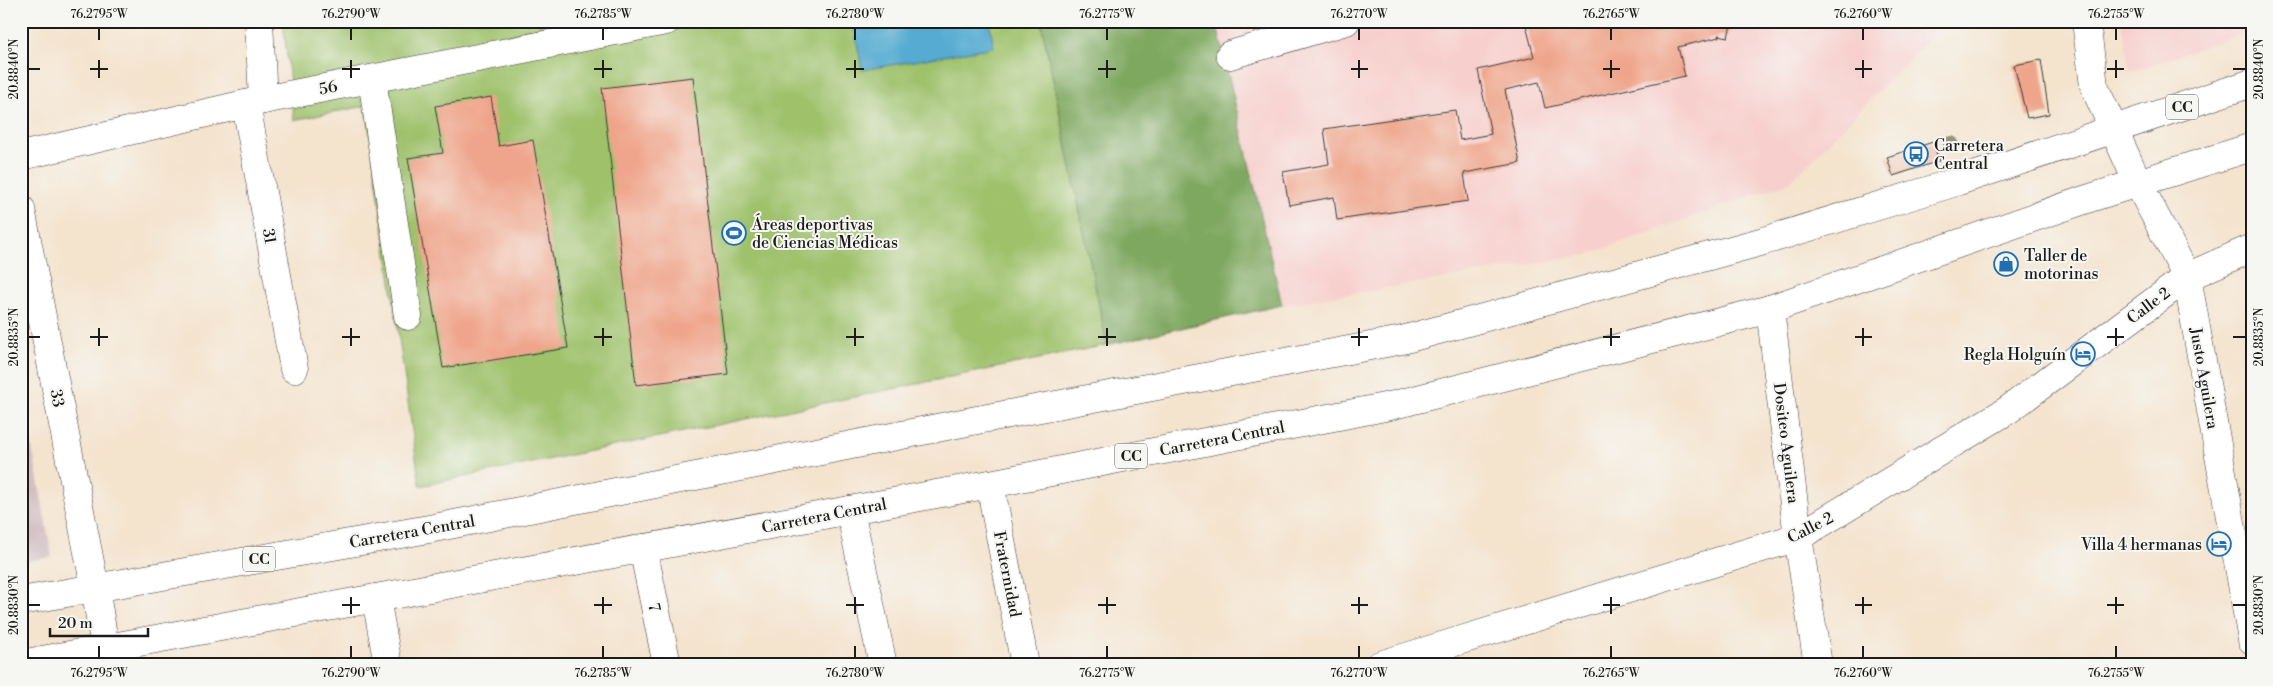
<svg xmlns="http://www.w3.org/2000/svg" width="2273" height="686" font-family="'Libre Bodoni',serif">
<rect width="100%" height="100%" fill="#f6f6f2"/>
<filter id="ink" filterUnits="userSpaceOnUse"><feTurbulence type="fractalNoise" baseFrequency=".02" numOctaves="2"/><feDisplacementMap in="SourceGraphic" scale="10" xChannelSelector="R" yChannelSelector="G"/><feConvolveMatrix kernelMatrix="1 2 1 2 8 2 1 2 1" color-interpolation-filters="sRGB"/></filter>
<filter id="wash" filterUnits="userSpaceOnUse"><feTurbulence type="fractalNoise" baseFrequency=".0096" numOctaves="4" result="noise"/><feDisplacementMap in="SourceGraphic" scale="20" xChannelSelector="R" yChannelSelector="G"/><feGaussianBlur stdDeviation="1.12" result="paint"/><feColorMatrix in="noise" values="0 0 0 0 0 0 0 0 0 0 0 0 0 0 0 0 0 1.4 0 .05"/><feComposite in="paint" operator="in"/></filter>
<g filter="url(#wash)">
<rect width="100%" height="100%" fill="#f4e3cd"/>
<g fill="#f7d0cd">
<path d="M 283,21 L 1947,21 L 1790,182 L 1587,255 L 1282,305 L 1107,345 L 420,486 L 366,106 L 294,120 Z"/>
<path d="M 2122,21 L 2252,21 L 2252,30 L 2130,72 Z"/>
</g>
<path fill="#d2bec3" d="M 21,386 L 52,557 L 21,562 Z"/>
<path fill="#9ec16a" stroke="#5d6e43" d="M 283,21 L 1041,21 L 1107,345 L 420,486 L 366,106 L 294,120 Z"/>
<path fill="#7ea75e" stroke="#4d623d" d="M 1041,21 L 1216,21 L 1282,305 L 1107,345 Z"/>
<path fill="#54abd1" stroke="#386476" d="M 853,21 L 989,21 L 994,47 L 862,70 Z"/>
<g id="blocks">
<g fill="#efa58b">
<path d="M 1525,21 L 1732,21 L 1728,37 L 1718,35 L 1719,37 L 1678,47 L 1685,76 L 1545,108 L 1539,82 L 1505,90 L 1520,163 L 1464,173 L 1468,201 L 1337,220 L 1334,197 L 1289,205 L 1283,172 L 1329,164 L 1324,129 L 1455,110 L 1460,140 L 1491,134 L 1478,70 L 1534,57 Z"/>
<path d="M 2041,60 L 2049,114 L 2027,118 L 2014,65 Z"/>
<path d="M 693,77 L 728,374 L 636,385 L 602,88 Z"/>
<path d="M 491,97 L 499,146 L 533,140 L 568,348 L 443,368 L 408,158 L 443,153 L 435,106 Z"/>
<path d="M 1933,142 L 1939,161 L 1893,176 L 1887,157 Z"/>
</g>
</g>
</g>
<g filter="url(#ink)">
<use href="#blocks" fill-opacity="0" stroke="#3c3a37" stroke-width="1"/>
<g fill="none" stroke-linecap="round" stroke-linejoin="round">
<g stroke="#3c3a37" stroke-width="29">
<g id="minor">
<path d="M 259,21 L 263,100"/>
<path d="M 2086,21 L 2094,86 L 2138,183 L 2187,277 L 2252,640"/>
<path d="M 1230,55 L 1346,21"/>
<path d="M 372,79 L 408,316"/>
<path d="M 246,104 L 294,369"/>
<path d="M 21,156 L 263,100 L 666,21"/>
<path d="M 21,209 L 95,588 L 108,665"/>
<path d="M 1770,309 L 1798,537 L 1818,665"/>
<path d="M 990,484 L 1025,665"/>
<path d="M 850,510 L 883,665"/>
<path d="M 643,548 L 667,665"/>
<path d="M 376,598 L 388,665"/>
<path d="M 1380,665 L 1798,537 L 2008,410 L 2187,277 L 2252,248"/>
</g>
</g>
<g stroke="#3c3a37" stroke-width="29">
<g id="major">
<path d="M 21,601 L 429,529 L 977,420 L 1402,340 L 1764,241 L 1956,182 L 2252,83"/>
<path d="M 21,664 L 990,484 L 1390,406 L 1770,309 L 2090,198 L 2252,147"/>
</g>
</g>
<use href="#minor" stroke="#fff" stroke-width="28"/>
<use href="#major" stroke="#fff" stroke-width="28"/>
</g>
<circle fill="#96957a" cx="1951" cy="144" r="8"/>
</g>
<path fill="none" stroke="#1c1c1c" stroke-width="2" d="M 99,28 L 99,40M 351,28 L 351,40M 603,28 L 603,40M 855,28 L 855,40M 1107,28 L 1107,40M 1359,28 L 1359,40M 1611,28 L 1611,40M 1863,28 L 1863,40M 2116,28 L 2116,40M 99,60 L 99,78M 351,60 L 351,78M 603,60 L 603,78M 855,60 L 855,78M 1107,60 L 1107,78M 1359,60 L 1359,78M 1611,60 L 1611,78M 1863,60 L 1863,78M 2116,60 L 2116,78M 28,69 L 40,69M 90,69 L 108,69M 342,69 L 360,69M 594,69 L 612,69M 846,69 L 864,69M 1098,69 L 1116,69M 1351,69 L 1368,69M 1603,69 L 1620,69M 1855,69 L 1872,69M 2107,69 L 2124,69M 2233,69 L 2246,69M 99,328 L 99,346M 351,328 L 351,346M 603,328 L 603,346M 855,328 L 855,346M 1107,328 L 1107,346M 1359,328 L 1359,346M 1611,328 L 1611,346M 1863,328 L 1863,346M 2116,328 L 2116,346M 28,337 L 40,337M 90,337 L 108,337M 342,337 L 360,337M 594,337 L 612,337M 846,337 L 864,337M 1098,337 L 1116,337M 1351,337 L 1368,337M 1603,337 L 1620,337M 1855,337 L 1872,337M 2107,337 L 2124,337M 2233,337 L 2246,337M 351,597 L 351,614M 603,597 L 603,614M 855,597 L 855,614M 1107,597 L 1107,614M 1359,597 L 1359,614M 1611,597 L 1611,614M 1863,597 L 1863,614M 2116,597 L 2116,614M 28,605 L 40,605M 342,605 L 360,605M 594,605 L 612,605M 846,605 L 864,605M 1098,605 L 1116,605M 1351,605 L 1368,605M 1603,605 L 1620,605M 1855,605 L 1872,605M 2107,605 L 2124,605M 2233,605 L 2246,605M 99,646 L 99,658M 351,646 L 351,658M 603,646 L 603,658M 855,646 L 855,658M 1107,646 L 1107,658M 1359,646 L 1359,658M 1611,646 L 1611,658M 1863,646 L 1863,658M 2116,646 L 2116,658"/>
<defs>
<g id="bus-ring" transform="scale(1.25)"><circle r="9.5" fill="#f6f6f2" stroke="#1f6fb2" stroke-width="1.5"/><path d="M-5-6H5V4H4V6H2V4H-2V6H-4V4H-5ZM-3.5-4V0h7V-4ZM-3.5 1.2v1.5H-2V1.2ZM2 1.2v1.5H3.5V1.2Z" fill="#1f6fb2"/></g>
<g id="stadium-ring" transform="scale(1.25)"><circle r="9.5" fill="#f6f6f2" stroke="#1f6fb2" stroke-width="1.5"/><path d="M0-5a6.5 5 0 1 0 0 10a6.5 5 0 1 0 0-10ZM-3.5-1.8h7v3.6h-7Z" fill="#1f6fb2"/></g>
<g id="shop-ring" transform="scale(1.25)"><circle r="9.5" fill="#f6f6f2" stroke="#1f6fb2" stroke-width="1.5"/><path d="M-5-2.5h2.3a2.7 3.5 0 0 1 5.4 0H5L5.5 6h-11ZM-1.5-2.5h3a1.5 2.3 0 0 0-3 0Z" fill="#1f6fb2"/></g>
<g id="hotel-ring" transform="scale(1.25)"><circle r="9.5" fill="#f6f6f2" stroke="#1f6fb2" stroke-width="1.5"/><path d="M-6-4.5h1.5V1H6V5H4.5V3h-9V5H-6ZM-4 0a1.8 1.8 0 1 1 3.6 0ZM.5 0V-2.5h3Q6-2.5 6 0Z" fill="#1f6fb2"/></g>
</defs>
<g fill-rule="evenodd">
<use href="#bus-ring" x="1916" y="154"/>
<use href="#stadium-ring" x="734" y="233"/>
<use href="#shop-ring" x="2006" y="264"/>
<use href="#hotel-ring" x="2083" y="354"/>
<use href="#hotel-ring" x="2219" y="544"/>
</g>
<g text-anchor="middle" stroke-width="4" stroke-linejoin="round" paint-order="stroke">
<g fill="#f6f6f2" stroke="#5d5d5c" stroke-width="1">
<rect x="2166" y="94.5" width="32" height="25" rx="4"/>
<rect x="1115" y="443.5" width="32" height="25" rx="4"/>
<rect x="243" y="546.5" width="32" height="25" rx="4"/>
</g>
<g font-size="15" font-weight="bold" fill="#1c1c1c">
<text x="2182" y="112">CC</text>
<text x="1131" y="461">CC</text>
<text x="259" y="564">CC</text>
</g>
<g font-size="16" fill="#1c1c1c" stroke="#f6f6f2">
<text transform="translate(328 87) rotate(-11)" y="6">56</text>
<text transform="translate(270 236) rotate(80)" y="6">31</text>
<text transform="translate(2148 305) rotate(-37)" y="6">Calle 2</text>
<text transform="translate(2205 378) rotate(80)" y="6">Justo Aguilera</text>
<text transform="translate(58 398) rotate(79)" y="6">33</text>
<text transform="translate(1222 438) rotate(-11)" y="6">Carretera Central</text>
<text transform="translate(1787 443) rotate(83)" y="6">Dositeo Aguilera</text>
<text transform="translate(824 515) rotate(-11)" y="6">Carretera Central</text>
<text transform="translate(1810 527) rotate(-27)" y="6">Calle 2</text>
<text transform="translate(412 531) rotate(-10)" y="6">Carretera Central</text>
<text transform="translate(1008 574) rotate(79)" y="6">Fraternidad</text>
<text transform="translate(655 607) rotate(78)" y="6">7</text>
</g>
<g font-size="16" fill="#1c1c1c" stroke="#f6f6f2" text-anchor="start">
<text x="1934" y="151">Carretera<tspan x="1934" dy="18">Central</tspan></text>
<text x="752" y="230">Áreas deportivas<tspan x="752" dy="18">de Ciencias Médicas</tspan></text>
<text x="2024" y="261">Taller de<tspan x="2024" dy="18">motorinas</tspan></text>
<text x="2066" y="360" text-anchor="end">Regla Holguín</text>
<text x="2202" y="550" text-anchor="end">Villa 4 hermanas</text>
</g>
</g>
<rect width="2273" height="686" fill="none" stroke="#f6f6f2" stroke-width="55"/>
<path d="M50 628v8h98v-8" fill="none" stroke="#1c1c1c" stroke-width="2.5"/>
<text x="58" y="628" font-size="15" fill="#1c1c1c" stroke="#f6f6f2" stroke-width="4" paint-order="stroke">20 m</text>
<rect x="28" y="28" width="2218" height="630" fill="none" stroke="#1c1c1c" stroke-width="2"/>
<g font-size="12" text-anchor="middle" fill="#1c1c1c">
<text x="99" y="18">76.2795°W</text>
<text x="351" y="18">76.2790°W</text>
<text x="603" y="18">76.2785°W</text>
<text x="855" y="18">76.2780°W</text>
<text x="1107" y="18">76.2775°W</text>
<text x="1359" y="18">76.2770°W</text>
<text x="1611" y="18">76.2765°W</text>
<text x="1863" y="18">76.2760°W</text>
<text x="2116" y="18">76.2755°W</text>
<text transform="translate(14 69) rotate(-90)" y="4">20.8840°N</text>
<text transform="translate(2259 69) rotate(-90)" y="4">20.8840°N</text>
<text transform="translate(14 337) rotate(-90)" y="4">20.8835°N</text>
<text transform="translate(2259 337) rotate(-90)" y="4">20.8835°N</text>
<text transform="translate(14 605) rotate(-90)" y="4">20.8830°N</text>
<text transform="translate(2259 605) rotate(-90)" y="4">20.8830°N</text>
<text x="99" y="677">76.2795°W</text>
<text x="351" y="677">76.2790°W</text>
<text x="603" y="677">76.2785°W</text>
<text x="855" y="677">76.2780°W</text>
<text x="1107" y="677">76.2775°W</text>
<text x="1359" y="677">76.2770°W</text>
<text x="1611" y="677">76.2765°W</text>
<text x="1863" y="677">76.2760°W</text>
<text x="2116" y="677">76.2755°W</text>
</g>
</svg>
